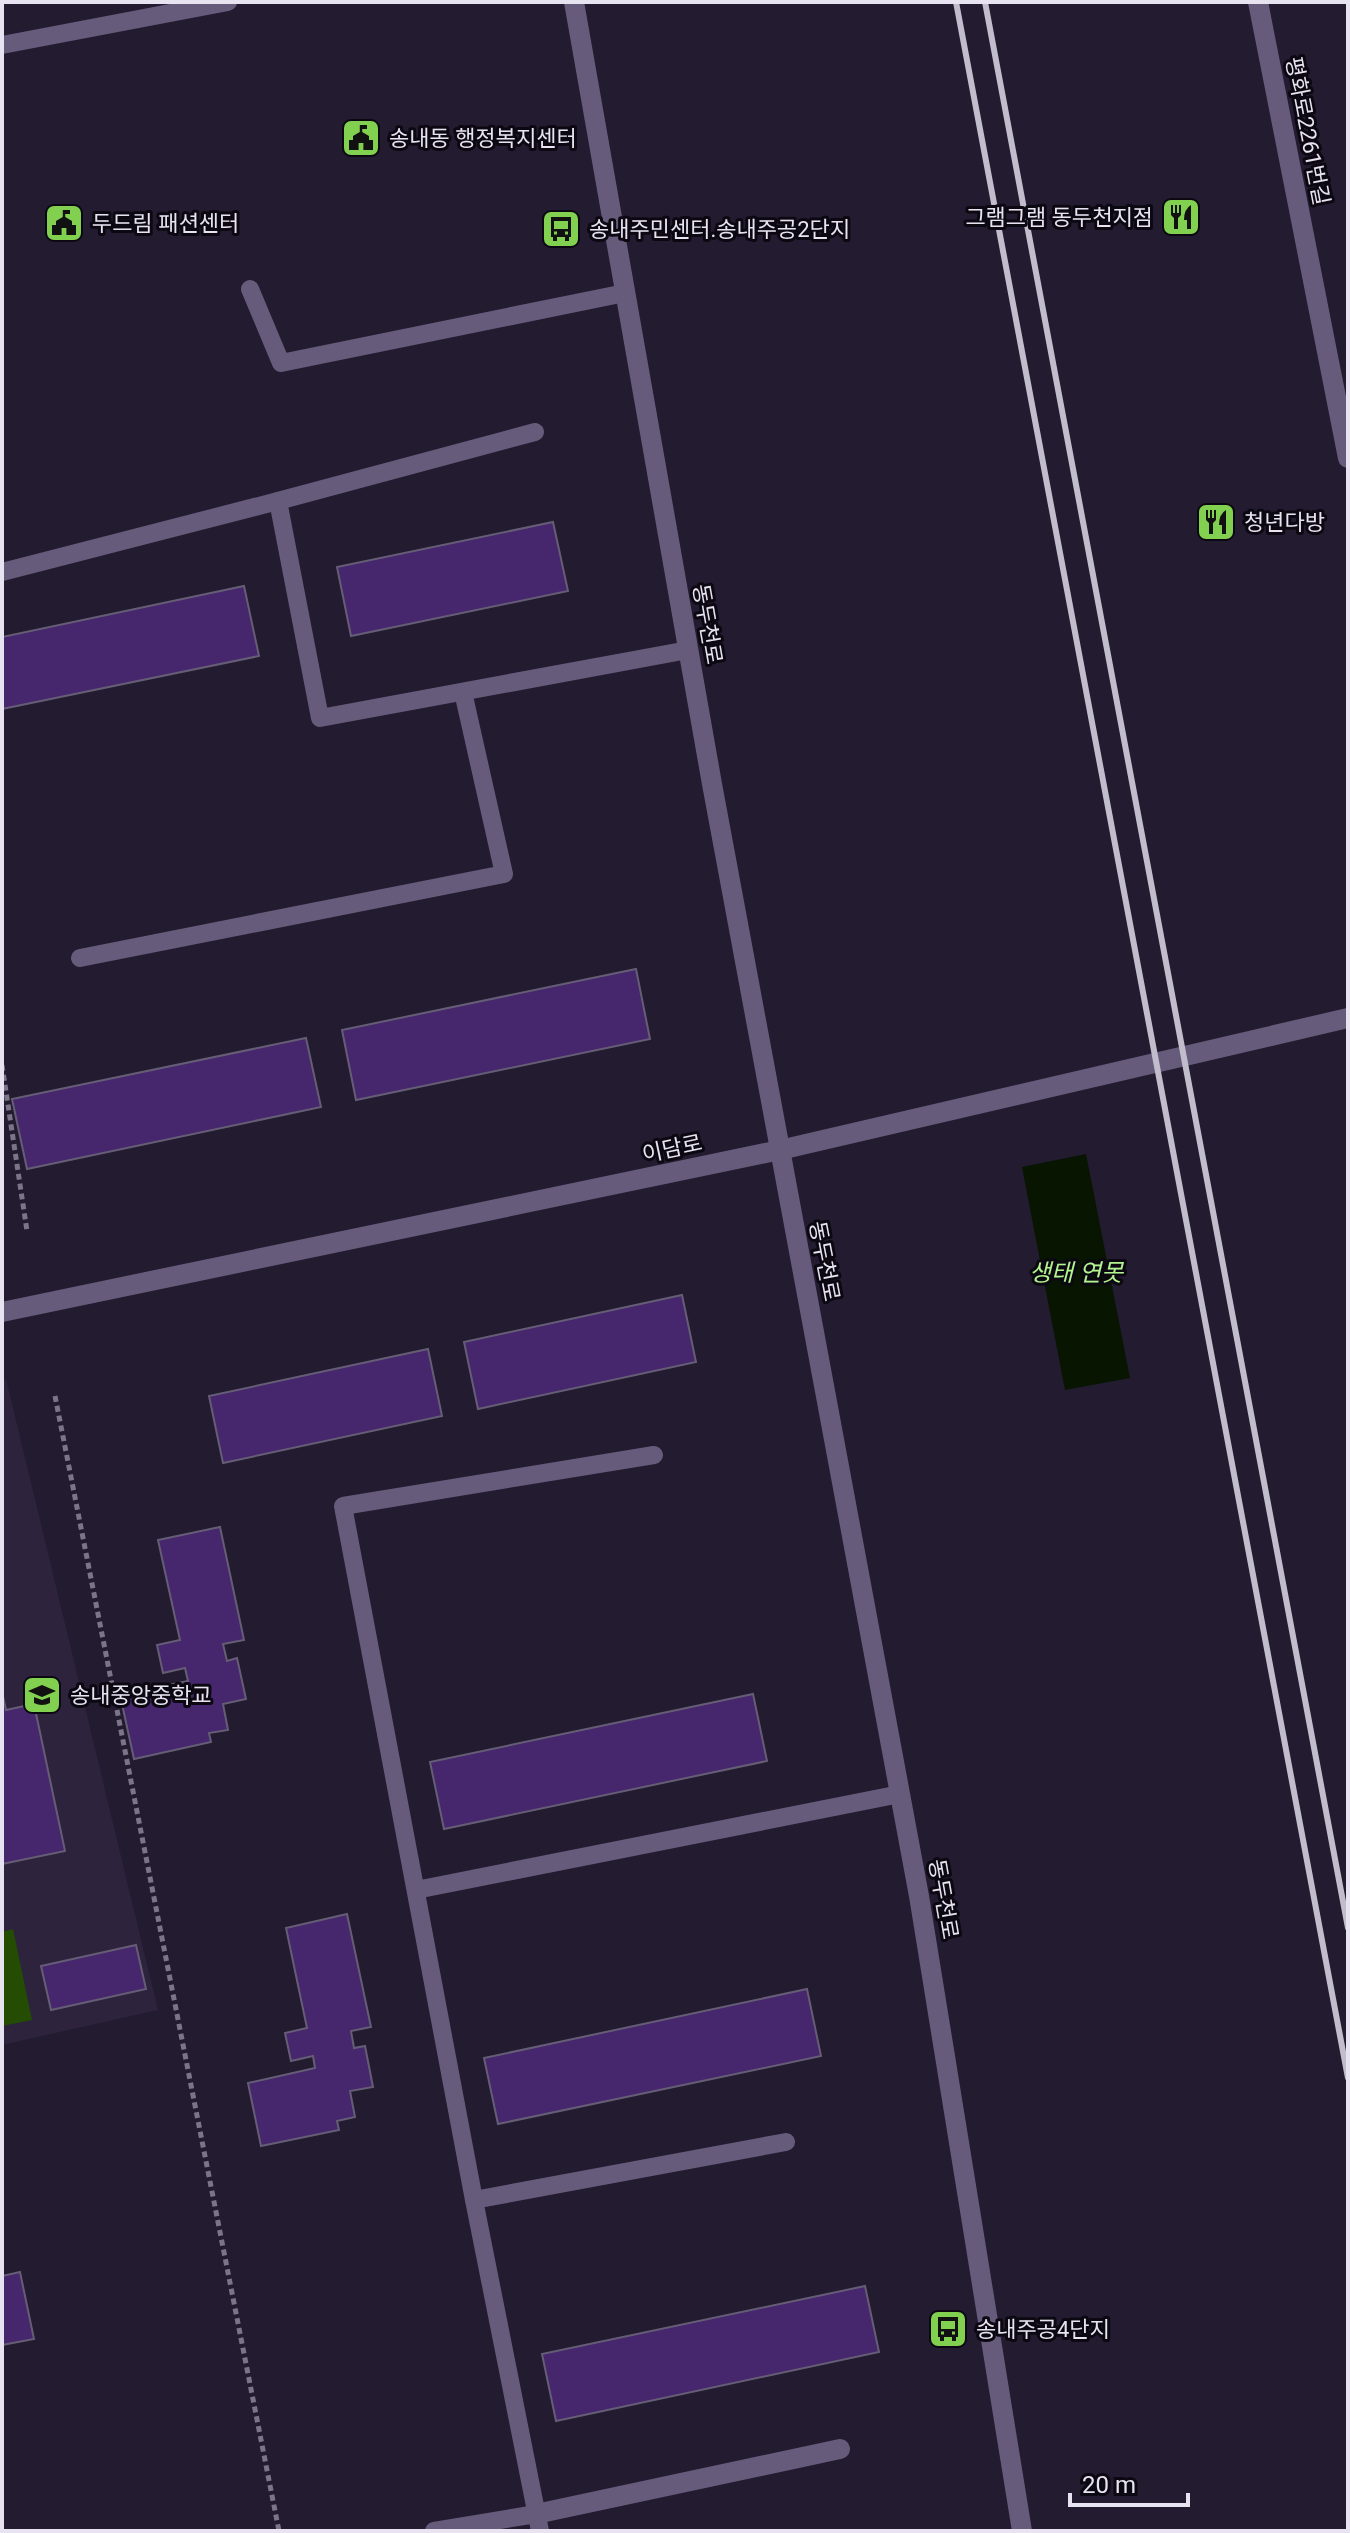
<svg xmlns="http://www.w3.org/2000/svg" width="1350" height="2533" font-family="Roboto,'Noto Sans KR',sans-serif">
<rect width="100%" height="100%" fill="#231b30"/>
<path fill="#2d233d" d="M 6,1379 L 158,2010 L 2,2045 L 2,1380 Z"/>
<path fill="#244d03" d="M 13,1929 L 32,2020 L 2,2026 L 2,1932 Z"/>
<path fill="#071501" d="M 1086,1154 L 1130,1378 L 1065,1390 L 1022,1167 Z"/>
<g fill="#46266c" stroke="#655d75" stroke-width="2">
<path d="M 553,522 L 568,591 L 351,636 L 337,567 Z"/>
<path d="M 244,586 L 259,656 L 2,709 L 2,637 Z"/>
<path d="M 636,969 L 650,1039 L 356,1100 L 342,1030 Z"/>
<path d="M 306,1038 L 321,1107 L 27,1169 L 12,1099 Z"/>
<path d="M 682,1295 L 696,1362 L 478,1409 L 464,1342 Z"/>
<path d="M 428,1349 L 442,1416 L 223,1463 L 209,1396 Z"/>
<path d="M 220,1527 L 244,1640 L 223,1644 L 227,1661 L 237,1658 L 246,1699 L 223,1704 L 228,1730 L 209,1733 L 211,1742 L 134,1759 L 120,1695 L 188,1681 L 185,1668 L 163,1673 L 157,1645 L 180,1640 L 158,1540 Z"/>
<path d="M 2,1692 L 6,1710 L 34,1704 L 65,1851 L 2,1864 Z"/>
<path d="M 753,1694 L 767,1761 L 444,1829 L 430,1762 Z"/>
<path d="M 347,1914 L 371,2027 L 351,2031 L 354,2048 L 365,2046 L 373,2087 L 350,2091 L 355,2117 L 337,2121 L 339,2130 L 261,2146 L 248,2083 L 315,2068 L 313,2056 L 291,2061 L 285,2033 L 307,2028 L 286,1928 Z"/>
<path d="M 136,1945 L 146,1989 L 51,2010 L 41,1966 Z"/>
<path d="M 807,1989 L 821,2056 L 498,2124 L 484,2058 Z"/>
<path d="M 20,2272 L 34,2339 L 2,2345 L 2,2276 Z"/>
<path d="M 865,2286 L 879,2352 L 556,2421 L 542,2354 Z"/>
</g>
<g fill="none" stroke-linecap="round" stroke-linejoin="round">
<g stroke="#7c7587" stroke-width="5" stroke-dasharray="6 4" stroke-linecap="butt">
<path d="M 2,1065 L 27,1231"/>
<path d="M 55,1396 L 279,2531"/>
</g>
<g stroke="#665b7b" stroke-width="18">
<path d="M 2,45 L 228,2"/>
<path d="M 250,289 L 281,363 L 625,293"/>
<path d="M 535,432 L 278,501 L 320,718 L 688,650"/>
<path d="M 2,572 L 278,501"/>
<path d="M 80,958 L 504,874 L 463,692"/>
<path d="M 416,1890 L 900,1794"/>
<path d="M 474,2200 L 343,1506 L 654,1455"/>
<path d="M 434,2531 L 536,2514"/>
<path d="M 540,2531 L 474,2200 L 786,2142"/>
</g>
<path stroke="#665b7b" stroke-width="20" d="M 536,2514 L 840,2449"/>
<g stroke="#665b7b" stroke-width="20">
<path d="M 574,2 L 712,784 L 919,1896 L 1022,2531"/>
<path d="M 1258,2 L 1348,458"/>
<path d="M 2,1312 L 780,1150 L 1348,1018"/>
</g>
<g stroke="#c2bdcd" stroke-width="6">
<path d="M 956,2 L 1348,2078"/>
<path d="M 985,2 L 1348,1928"/>
</g>
</g>
<defs>
<g id="civic-square" transform="scale(2)"><rect x="-9" y="-9" width="18" height="18" rx="4" fill="#81d050" stroke="#0b0811"/><path d="M-.6-6.5H3V-4.5H.6V-3L4-1V1h2V6H-6V1h2V-1L-.6-3ZM-1.2 2.5V6h2.4V2.5Z" fill="#111"/></g>
<g id="restaurant-square" transform="scale(2)"><rect x="-9" y="-9" width="18" height="18" rx="4" fill="#81d050" stroke="#0b0811"/><path d="M-5-6h1v4h1v-4h1v4h1v-4h1v5L-1.5 .5V6h-2V.5L-5-1ZM5-6V6H3V1.5H1.5Q1.5-4 5-6Z" fill="#111"/></g>
<g id="bus-square" transform="scale(2)"><rect x="-9" y="-9" width="18" height="18" rx="4" fill="#81d050" stroke="#0b0811"/><path d="M-5-6H5V4H4V6H2V4H-2V6H-4V4H-5ZM-3.5-4V0h7V-4ZM-3.5 1.2v1.5H-2V1.2ZM2 1.2v1.5H3.5V1.2Z" fill="#111"/></g>
<g id="school-square" transform="scale(2)"><rect x="-9" y="-9" width="18" height="18" rx="4" fill="#81d050" stroke="#0b0811"/><path d="M0-5L7-2L0 1L-7-2ZM-4 1L0 2.5L4 1V4Q0 6-4 4Z" fill="#111"/></g>
</defs>
<g fill-rule="evenodd">
<use href="#civic-square" x="361" y="138"/>
<use href="#restaurant-square" x="1181" y="217"/>
<use href="#civic-square" x="64" y="223"/>
<use href="#bus-square" x="561" y="229"/>
<use href="#restaurant-square" x="1216" y="522"/>
<use href="#school-square" x="42" y="1695"/>
<use href="#bus-square" x="948" y="2329"/>
</g>
<g text-anchor="middle" stroke-width="6" stroke-linejoin="round" paint-order="stroke">
<g font-size="22" fill="#e7e3f1" stroke="#0b0811">
<text transform="translate(1308 131) rotate(79)" y="8">평화로2261번길</text>
<text transform="translate(708 624) rotate(80)" y="8">동두천로</text>
<text transform="translate(672 1148) rotate(-12)" y="8">이담로</text>
<text transform="translate(825 1261) rotate(79)" y="8">동두천로</text>
<text transform="translate(944 1899) rotate(80)" y="8">동두천로</text>
</g>
<g font-size="22" fill="#e7e3f1" stroke="#0b0811" text-anchor="start">
<text x="389" y="146">송내동 행정복지센터</text>
<text x="1153" y="225" text-anchor="end">그램그램 동두천지점</text>
<text x="92" y="231">두드림 패션센터</text>
<text x="589" y="237">송내주민센터.송내주공2단지</text>
<text x="1244" y="530">청년다방</text>
<text x="70" y="1703">송내중앙중학교</text>
<text x="976" y="2337">송내주공4단지</text>
</g>
<g font-size="24" font-style="italic" fill="#b2f48f" stroke="#0b0811">
<text x="1076" y="1281">생태 연못</text>
</g>
</g>
<rect width="1350" height="2533" fill="none" stroke="#e7e3f1" stroke-width="8"/>
<path d="M1070 2493v12h118v-12" fill="none" stroke="#e7e3f1" stroke-width="4"/>
<text x="1082" y="2493" font-size="24" fill="#e7e3f1" stroke="#0b0811" stroke-width="6" paint-order="stroke">20 m</text>
</svg>
